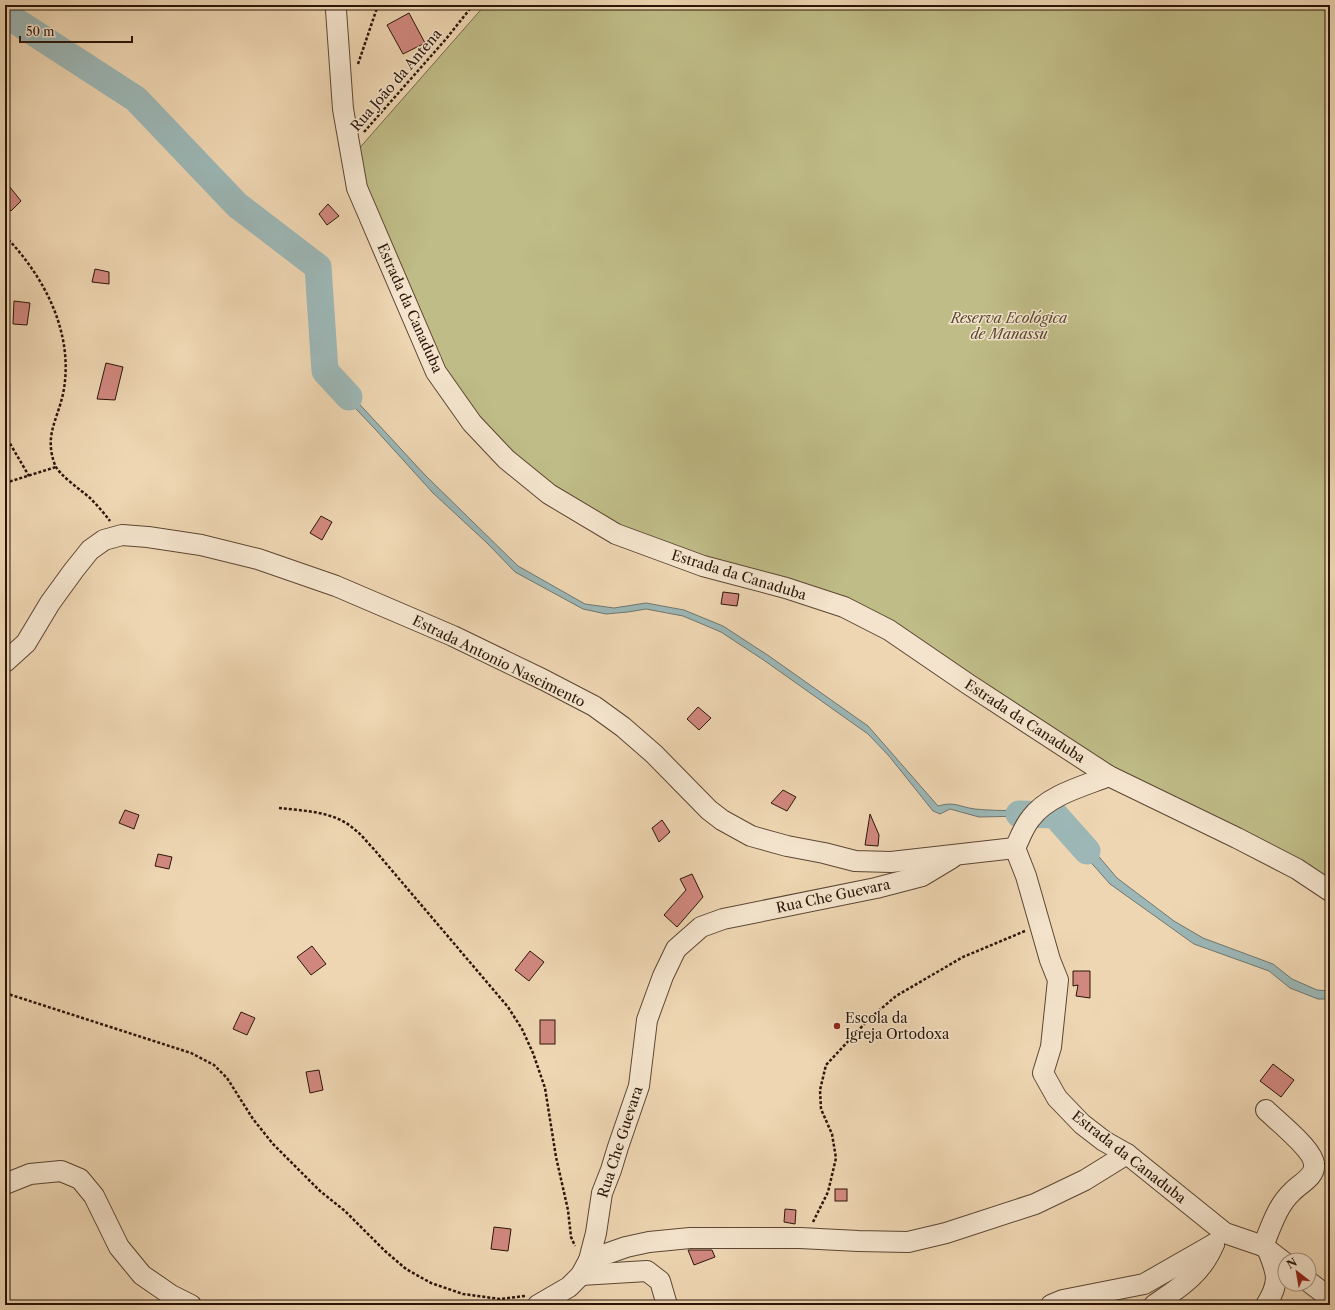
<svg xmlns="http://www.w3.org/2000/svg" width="1335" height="1310" font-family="'Libre Caslon Text',serif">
<rect width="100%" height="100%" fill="#eed6b2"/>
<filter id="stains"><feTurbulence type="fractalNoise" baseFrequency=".005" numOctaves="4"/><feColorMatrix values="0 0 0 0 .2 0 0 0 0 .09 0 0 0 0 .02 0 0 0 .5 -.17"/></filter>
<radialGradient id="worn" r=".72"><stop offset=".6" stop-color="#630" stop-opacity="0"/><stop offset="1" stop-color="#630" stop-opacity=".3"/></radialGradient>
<path fill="#bfbc87" stroke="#756948" d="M 485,5 L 1330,5 L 1330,888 L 1108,773 L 896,629 L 614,529 L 507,455 L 441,371 L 365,186 L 356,152 Z"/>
<g fill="#9cb7b6" stroke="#6f7771">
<path d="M 327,369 L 425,475 L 518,566 L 585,604 L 614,608 L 646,603 L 684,610 L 723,626 L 769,656 L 868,726 L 938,806 C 955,801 959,807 975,809 C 1004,812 1033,809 1062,813 L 1050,818 L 1025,816 L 979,817 L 950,809 L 940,814 L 933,811 L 889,756 L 868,734 L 765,661 L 721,632 L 683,616 L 646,609 L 628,612 L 606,614 L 583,609 L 515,572 L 487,543 L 433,493 L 375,429 L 320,371 Z"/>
<path d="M 1067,819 L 1117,878 L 1174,921 L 1203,938 L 1273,964 L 1292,979 L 1317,990 L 1330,991 L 1330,999 L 1318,999 L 1290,988 L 1269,971 L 1194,944 L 1110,884 L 1087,858 L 1057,827 Z"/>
</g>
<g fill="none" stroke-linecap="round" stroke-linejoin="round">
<g stroke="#9cb7b6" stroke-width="27">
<path d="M 5,14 L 136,99 L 237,205 L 318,267 L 325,371 L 349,397"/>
<path d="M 1019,814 L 1055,815 L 1087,851"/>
</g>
</g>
<g fill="#d1887f" stroke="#2b1609">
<path d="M 409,13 L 425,43 L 403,54 L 387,25 Z"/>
<path d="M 5,181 L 21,201 L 11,211 L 5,203 Z"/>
<path d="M 328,204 L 339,216 L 327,225 L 319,214 Z"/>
<path d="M 95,269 L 109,272 L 109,284 L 92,282 Z"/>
<path d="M 14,301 L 30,303 L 27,325 L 13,324 Z"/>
<path d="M 106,363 L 123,367 L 115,400 L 97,399 Z"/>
<path d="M 321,516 L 332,522 L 322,540 L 310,533 Z"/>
<path d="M 723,592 L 739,594 L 737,606 L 721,604 Z"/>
<path d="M 698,707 L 711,718 L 699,730 L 687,719 Z"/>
<path d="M 783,790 L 796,797 L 787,811 L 771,803 Z"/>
<path d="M 125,810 L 139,815 L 134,829 L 119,823 Z"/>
<path d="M 870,814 L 879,835 L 878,846 L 865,845 Z"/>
<path d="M 662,820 L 670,832 L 659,842 L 652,828 Z"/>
<path d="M 158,854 L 172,857 L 169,869 L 155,866 Z"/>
<path d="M 692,874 L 703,897 L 677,927 L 664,915 L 686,890 L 680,879 Z"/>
<path d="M 312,946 L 326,964 L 311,975 L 297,957 Z"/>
<path d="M 530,951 L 544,962 L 529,981 L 515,970 Z"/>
<path d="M 1073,971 L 1090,971 L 1090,998 L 1076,996 L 1078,985 L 1073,986 Z"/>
<path d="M 241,1012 L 255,1018 L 247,1035 L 233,1029 Z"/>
<rect x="540" y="1020" width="15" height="24"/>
<path d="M 1273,1064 L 1294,1080 L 1281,1097 L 1260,1081 Z"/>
<path d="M 319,1070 L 323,1090 L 310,1093 L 306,1072 Z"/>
<rect x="835" y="1189" width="12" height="12"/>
<path d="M 785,1209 L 796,1210 L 795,1224 L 784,1222 Z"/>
<path d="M 494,1227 L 511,1229 L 508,1251 L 491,1249 Z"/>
<path d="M 688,1250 L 712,1250 L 715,1257 L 694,1265 Z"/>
</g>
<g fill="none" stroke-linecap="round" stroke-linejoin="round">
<g stroke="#5c4633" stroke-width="22">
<g id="minor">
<path d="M 335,5 L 336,10 L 343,109 L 357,188 L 436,372 L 472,423 L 506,459 L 549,494 L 616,534 L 703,566 L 786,588 L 844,607 L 889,630 L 968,684 L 1109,776 L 1237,838 L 1297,869 L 1330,891"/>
<path d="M 5,662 L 26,643 L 50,603 L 74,570 L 90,550 L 104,540 L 122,535 L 148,537 L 201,545 L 258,559 L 336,586 L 453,636 L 544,680 L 594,706 L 623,727 L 654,754 L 709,810 L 722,820 L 751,836 L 787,846 L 824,853 L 855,861 L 891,862 L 1015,848"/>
<path d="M 1109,776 C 1084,786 1048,795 1031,818 C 1024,826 1020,838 1015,848 L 1026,876 L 1050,960 L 1058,980 L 1051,1047 L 1043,1073 L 1057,1098 L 1082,1124 L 1104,1141 L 1127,1154 L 1225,1233 L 1263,1246 L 1285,1263"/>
<path d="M 5,1184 L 30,1174 L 61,1171 L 80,1179 L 94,1196 L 119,1247 L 142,1275 L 171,1295 L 191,1305"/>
<path d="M 1263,1246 C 1271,1227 1277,1206 1292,1192 C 1299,1184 1316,1177 1314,1164 C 1313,1149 1277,1121 1266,1110"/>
<path d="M 589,1260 L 626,1247 L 649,1242 L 690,1238 L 800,1238 L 858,1241 L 908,1242 L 946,1233 L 1035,1204 L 1085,1180 L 1127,1154"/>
<path d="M 581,1275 L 647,1271 L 660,1281 L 667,1305"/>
<path d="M 1309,1282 L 1330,1298"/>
<path d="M 538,1305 L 569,1287 L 581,1275 L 589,1260 L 596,1233 L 602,1193 L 611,1170 L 618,1147 L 639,1086 L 647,1020 L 663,976 L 676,949 L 701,927 L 723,919 L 876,888 L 922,876 L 952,858"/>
<path d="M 1051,1305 L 1063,1300 L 1144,1284 L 1214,1244"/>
<path d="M 1154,1305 C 1179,1288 1202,1274 1214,1244"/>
<path d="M 1266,1305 C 1281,1281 1277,1273 1267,1248"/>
</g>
</g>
<g stroke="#2b1609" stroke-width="2.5" stroke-dasharray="3 2" stroke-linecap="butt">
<path d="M 358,64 L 378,5"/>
<path d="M 364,132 L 446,39 L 473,5"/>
<path d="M 5,236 C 45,277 75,335 63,394 C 57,421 44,436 55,465 C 59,475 81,490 90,498 C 97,505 104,513 110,521"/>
<path d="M 5,435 L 29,476"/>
<path d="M 5,483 L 56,467"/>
<path d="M 279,808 C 304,811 334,811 354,829 C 361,834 366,841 372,847 L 508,1007 L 522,1029 L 533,1053 L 545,1088 L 556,1157 L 568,1210 L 571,1237 L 575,1246"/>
<path d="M 5,993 L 191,1053 L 214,1065 L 227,1078 L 253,1119 L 273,1144 L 320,1191 L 345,1211 L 385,1251 L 406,1269 L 431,1283 L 463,1294 L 500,1299 L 525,1296"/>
<path d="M 813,1222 L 828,1192 L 836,1158 L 832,1134 L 821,1109 L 820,1090 L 826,1065 L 868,1020 L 896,996 L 963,957 L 1025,931"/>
</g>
<use href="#minor" stroke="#f4e4cd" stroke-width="20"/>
</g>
<circle fill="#8f2418" stroke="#f4e4cd" stroke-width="1.5" cx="837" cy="1026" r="4"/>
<g text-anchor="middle" stroke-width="3" stroke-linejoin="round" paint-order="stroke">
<g font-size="14" fill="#2b1609" stroke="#f4e4cd">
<text transform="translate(396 80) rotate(-49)" y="5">Rua João da Antena</text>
<text transform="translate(410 308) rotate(66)" y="5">Estrada da Canaduba</text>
<text transform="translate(739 575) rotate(17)" y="5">Estrada da Canaduba</text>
<text transform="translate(499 661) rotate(26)" y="5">Estrada Antonio Nascimento</text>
<text transform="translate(1025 721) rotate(33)" y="5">Estrada da Canaduba</text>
<text transform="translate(833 896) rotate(-12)" y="5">Rua Che Guevara</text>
<text transform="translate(620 1142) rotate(-72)" y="5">Rua Che Guevara</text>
<text transform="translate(1129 1157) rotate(38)" y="5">Estrada da Canaduba</text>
</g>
<g font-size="14" font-style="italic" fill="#57482f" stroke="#f4e4cd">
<text x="1009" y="323">Reserva Ecológica<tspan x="1009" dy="16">de Manassu</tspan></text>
</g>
<g font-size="14" fill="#2b1609" stroke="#f4e4cd" text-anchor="start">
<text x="845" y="1023">Escola da<tspan x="845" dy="16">Igreja Ortodoxa</tspan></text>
</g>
</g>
<rect width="1335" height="1310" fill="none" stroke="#eed6b2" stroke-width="20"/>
<rect x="6" y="6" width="1323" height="1298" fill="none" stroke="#2b1609" stroke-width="2"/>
<rect x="10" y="10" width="1315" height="1290" fill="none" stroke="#2b1609"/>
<g transform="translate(1297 1272) rotate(329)"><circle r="19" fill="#f4e4cd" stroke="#a4927f"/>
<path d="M0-3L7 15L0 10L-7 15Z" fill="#8f2418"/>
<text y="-6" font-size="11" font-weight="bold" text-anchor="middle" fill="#2b1609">N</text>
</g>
<path d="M20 36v6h112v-6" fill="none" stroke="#2b1609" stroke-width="2"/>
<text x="26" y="36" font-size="12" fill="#2b1609" stroke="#f4e4cd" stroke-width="3" paint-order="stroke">50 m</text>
<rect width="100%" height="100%" filter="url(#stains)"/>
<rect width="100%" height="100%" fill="url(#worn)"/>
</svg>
